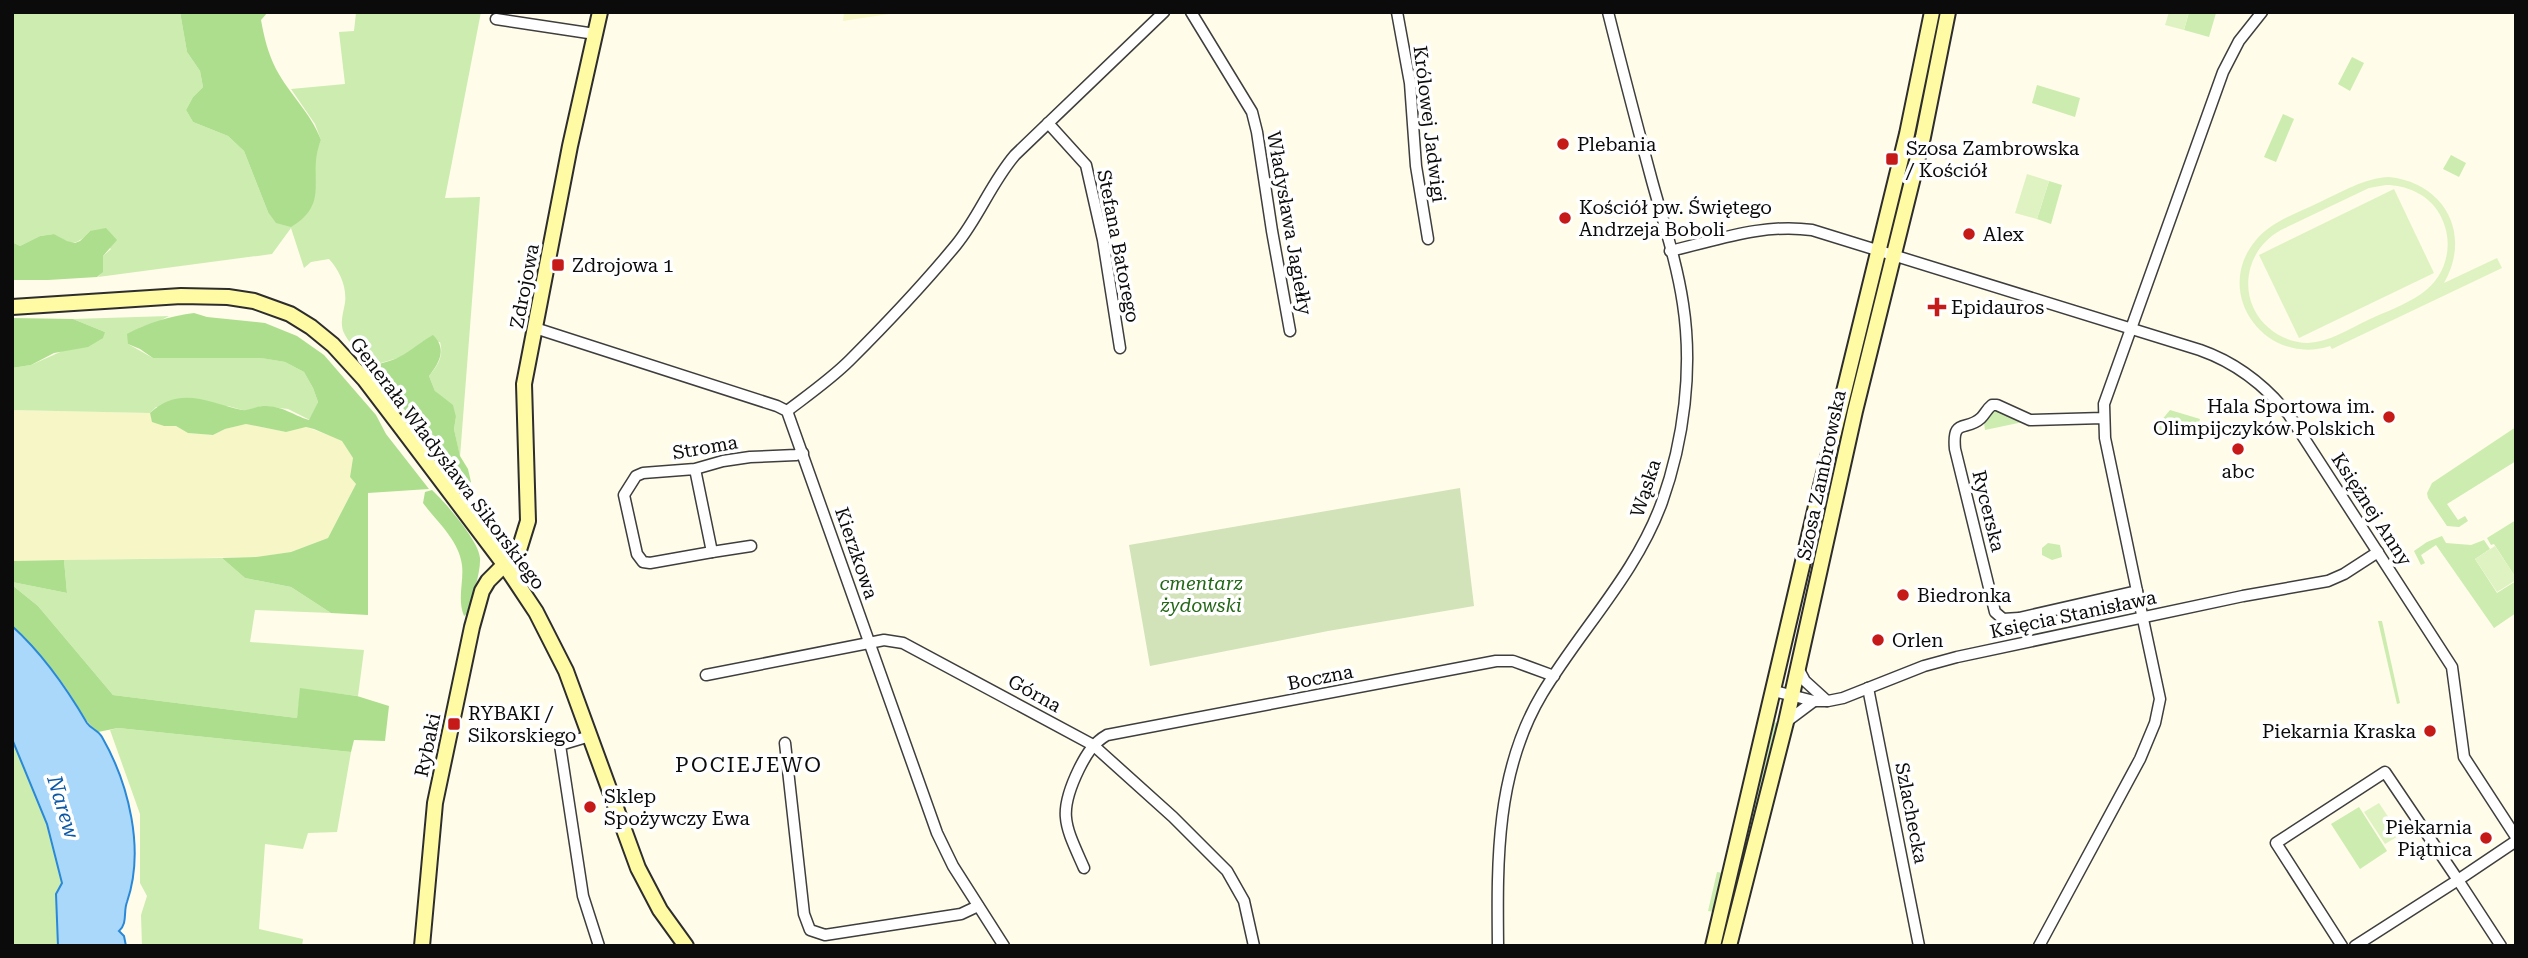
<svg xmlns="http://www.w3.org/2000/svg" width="2528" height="958" font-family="'Roboto Serif',serif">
<rect width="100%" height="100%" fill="#fffce9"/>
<g fill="#f7f6c7">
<path d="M 844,12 L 902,12 L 843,21 Z"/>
<path d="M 12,410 L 150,413 L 153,422 L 164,426 L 176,426 L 189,433 L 213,435 L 225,429 L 246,424 L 286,432 L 306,427 L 342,440 L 353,458 L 350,477 L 356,484 L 328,538 L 291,552 L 256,557 L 12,561 Z"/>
</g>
<g fill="#ccecb0">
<path d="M 12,12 L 180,12 L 187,52 L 200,71 L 203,87 L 193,97 L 186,110 L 193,122 L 228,136 L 244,151 L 268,212 L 315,174 L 315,153 L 321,140 L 315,124 L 291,89 L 345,84 L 339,32 L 354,31 L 356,13 L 268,12 L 481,12 L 445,198 L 480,197 L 460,457 L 454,429 L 456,417 L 435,391 L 429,376 C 438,365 444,356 440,342 L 422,342 L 405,356 L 377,364 C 366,354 352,349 345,335 C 339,325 343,314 345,303 C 347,287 340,271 329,259 L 311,262 L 304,268 L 291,228 L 272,254 L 98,277 L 103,271 L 103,256 L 111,249 L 90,231 C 75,247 72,245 54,234 L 40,236 L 20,246 L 12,242 Z"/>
<path d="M 1939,12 L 1943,12 L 1917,134 L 1889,241 L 1888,239 Z"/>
<path d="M 2189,12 L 2216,13 L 2209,37 L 2184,30 Z"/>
<path d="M 2352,57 L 2364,63 L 2350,91 L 2338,84 Z"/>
<path d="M 2037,85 L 2080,98 L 2075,117 L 2032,103 Z"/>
<path d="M 2283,114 L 2294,119 L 2276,162 L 2264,157 Z"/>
<path d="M 2451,155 L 2466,163 L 2459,177 L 2443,169 Z"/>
<path d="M 2049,181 L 2062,185 L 2051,224 L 2037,219 Z"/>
<path d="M 1882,264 L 1884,265 L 1834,476 L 1830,477 Z"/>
<path d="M 169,316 L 152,325 L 141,327 L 128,344 L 153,358 L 262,358 L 285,362 L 304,372 L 313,388 L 318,402 L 310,420 L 288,409 L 261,406 L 246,411 L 228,406 L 156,407 L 150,413 L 12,410 L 12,368 L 31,365 L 105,332 L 73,319 Z"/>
<path d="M 1994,409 L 2020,419 L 2023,422 L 1985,430 L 1984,422 Z"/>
<path d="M 2170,410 L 2200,419 L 2198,426 L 2159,433 L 2156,427 Z"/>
<path d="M 2516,427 L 2516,461 L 2447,504 L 2458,520 L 2465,516 L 2468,521 L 2459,527 L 2447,526 L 2428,498 L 2427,493 L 2432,483 Z"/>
<path d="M 2516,520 L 2516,578 L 2494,544 L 2491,545 L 2487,538 Z"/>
<path d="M 2442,536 L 2446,543 L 2471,545 L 2484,540 L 2490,549 L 2475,559 L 2497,593 L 2516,581 L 2516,613 L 2494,628 L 2436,545 L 2421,555 L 2425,563 L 2421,565 L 2414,551 L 2427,542 Z"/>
<path d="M 2048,543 L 2060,545 L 2062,557 L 2052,560 L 2042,555 L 2042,548 Z"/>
<path d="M 222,558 L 245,578 L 291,587 L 331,613 L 255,610 L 250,642 L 364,650 L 358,696 L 301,689 L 297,718 L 113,695 L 38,606 L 12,585 L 12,582 L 67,593 L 64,560 Z"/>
<path d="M 2378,621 L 2382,621 L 2400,703 L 2397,704 Z"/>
<path d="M 12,672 L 105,946 L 12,946 Z"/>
<path d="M 1772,722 L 1777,723 L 1724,946 L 1720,946 Z"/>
<path d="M 118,728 L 351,752 L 337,832 L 308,833 L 303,849 L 265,844 L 259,929 L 303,939 L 302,946 L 142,946 L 141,915 L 147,896 L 140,883 L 140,814 L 110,730 Z"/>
<path d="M 2359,807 L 2387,851 L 2360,869 L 2331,824 Z"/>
<path d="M 1717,872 L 1723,873 L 1715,912 L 1708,911 Z"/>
</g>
<g fill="#adde8e">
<path d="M 180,12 L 268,12 L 261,20 C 264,37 268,53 276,69 C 289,94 311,113 321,140 C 306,176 332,203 291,227 L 276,223 L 268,212 L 244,151 L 228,136 L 193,122 L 186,110 L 193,97 L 203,87 L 200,71 L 187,52 Z"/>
<path d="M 106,228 L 117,240 L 103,256 L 103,272 L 97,277 L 48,280 L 12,280 L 12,242 L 20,246 L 40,236 L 54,234 L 67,241 L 75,243 L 80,241 L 90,231 Z"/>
<path d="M 194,313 L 207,317 L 265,323 L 297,336 L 324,355 L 376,415 L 386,434 L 429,489 L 368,493 L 368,615 L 331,613 L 291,587 L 245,578 L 222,558 L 256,557 L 291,552 L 328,538 L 356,484 L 350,477 L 353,458 L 342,441 L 314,429 L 306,427 L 286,432 L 246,424 L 225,429 L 213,435 L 188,433 L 176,426 L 164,426 L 152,422 L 150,413 C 181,385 208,403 242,410 C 250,411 256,406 263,406 C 284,406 292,415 309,420 L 318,402 L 313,388 L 304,372 L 285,362 L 261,358 L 153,358 L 140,349 L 128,344 L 127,334 C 147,323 171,316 194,313 Z"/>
<path d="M 12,318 L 73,319 L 105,332 L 103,338 L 88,347 L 54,353 L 31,365 L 12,368 Z"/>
<path d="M 433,335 C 447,349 440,362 429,376 L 435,391 L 453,405 L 456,417 L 454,429 L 460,456 L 468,469 L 471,482 L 465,488 L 456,477 L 449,462 L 359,356 L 360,351 L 377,364 C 403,360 412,347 433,335 Z"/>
<path d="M 432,490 C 445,502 479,541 480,558 C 481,572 472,598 468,613 L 464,616 C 457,599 464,582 462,565 C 459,540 437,522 423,503 L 425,492 Z"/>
<path d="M 64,560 L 67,593 L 12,582 L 12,561 Z"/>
<path d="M 12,585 L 38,606 L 113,695 L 297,718 L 300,688 L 357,696 L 389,706 L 385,741 L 354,740 L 351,752 L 118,728 L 98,732 C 83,721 77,703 66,688 C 51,666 32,645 12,626 Z"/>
</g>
<path fill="#d2e2b9" d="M 1460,488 L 1474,606 L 1328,631 L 1150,666 L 1129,545 Z"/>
<g fill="#dff3c2" fill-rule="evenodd">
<path d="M 2169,12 L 2189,12 L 2184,30 L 2165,25 Z"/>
<path d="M 2027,174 L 2049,181 L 2037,219 L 2015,213 Z"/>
<path d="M 2389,177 C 2445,183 2472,234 2444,283 L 2497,258 L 2502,268 L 2332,349 L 2330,346 C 2266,367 2211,293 2256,240 C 2272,221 2298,213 2320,202 C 2342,192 2364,178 2389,177 ZM 2386,185 C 2406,185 2426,194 2437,210 C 2456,238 2449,275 2421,294 C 2405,305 2385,312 2368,320 C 2349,329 2329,342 2308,343 C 2294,343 2279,337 2269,328 C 2236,300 2244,250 2281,230 L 2369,188 Z"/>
<path d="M 2394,189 L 2434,273 L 2299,338 L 2259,255 Z"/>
<path d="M 2495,546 L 2516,578 L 2516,580 L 2497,592 L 2475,559 Z"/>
<path d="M 2379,803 L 2400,835 L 2385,844 L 2364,812 Z"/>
</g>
<path fill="#a9d8fb" stroke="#2a88d8" stroke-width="2" d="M 12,626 C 43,654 66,687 87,723 C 91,729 98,730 102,737 C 129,784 145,850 127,902 C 123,912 128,923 119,931 L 124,936 L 126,946 L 58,946 L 56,894 L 62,883 L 47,824 L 12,739 Z"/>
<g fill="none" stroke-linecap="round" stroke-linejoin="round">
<g stroke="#3e3e3e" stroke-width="13">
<g id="street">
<path d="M 1191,12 L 1252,112 L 1257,132 L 1272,231 L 1290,331"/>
<path d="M 1397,12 L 1410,83 L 1416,166 L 1428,239"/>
<path d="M 496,19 L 595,34"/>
<path d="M 1048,123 L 1086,165 L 1103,240 L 1120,348"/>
<path d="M 1670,251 C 1718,240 1763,223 1812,230 L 2200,350 C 2237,363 2265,385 2289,415 L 2452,667 L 2464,757 L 2516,837"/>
<path d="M 535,328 L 777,406 L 787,411 L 937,833 L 953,866 L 1004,946"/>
<path d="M 787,411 C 808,395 831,379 850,360 C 886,324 923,285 956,245 C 979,217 991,183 1015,155 L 1164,12"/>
<path d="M 2103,418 L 2030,420 L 1997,405 L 1992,405 C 1987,409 1985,414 1981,418 C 1966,432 1952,417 1955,449 L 1995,612 L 2003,619 L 2019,618 L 2137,591 L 2105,438 L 2104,404 L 2223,72 L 2239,41 L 2262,12"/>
<path d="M 695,469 L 712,552 L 650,563 L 643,562 L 637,554 L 624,495 L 636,476 L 643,473 L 695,469 L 723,461 L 750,457 L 796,455 L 803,453"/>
<path d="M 712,552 L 751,546"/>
<path d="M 1798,668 L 1805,681 L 1827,701"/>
<path d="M 706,675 L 884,640 L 903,643 L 1093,745 L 1173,817 L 1227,871 L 1244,901 L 1254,946"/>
<path d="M 1868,688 L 1919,946"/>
<path d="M 1774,691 L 1814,701 L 1828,701 L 1843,698 L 1924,666 L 1957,657 L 2243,596 L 2328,581 L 2344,574 L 2378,552"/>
<path d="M 1786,722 L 1814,701"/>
<path d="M 590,736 L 560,745 L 583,896 L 599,946"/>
<path d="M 785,743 L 804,914 L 810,930 L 825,935 L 961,914 L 978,906"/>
<path d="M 1084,868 C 1065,825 1057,814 1079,769 C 1086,755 1093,743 1107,735 L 1496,661 L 1513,661 L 1554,676"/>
<path d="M 1498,946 C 1497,859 1496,771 1542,694 C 1581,629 1636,574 1662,502 C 1684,440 1693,369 1683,304 C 1677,263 1663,221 1652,181 C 1637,125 1622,68 1608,12"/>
<path d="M 2039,946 L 2140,759 L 2155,723 L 2160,699 L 2137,591"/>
<path d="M 2342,946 L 2276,843 L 2385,772 L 2458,880 L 2355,946"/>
<path d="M 2501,946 L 2458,880 L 2516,841"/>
</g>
</g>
<g stroke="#2d2d2d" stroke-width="18">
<g id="secondary">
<path d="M 12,307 L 181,296 L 228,297 L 254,301 L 290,314 L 311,327 L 333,345 L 365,380 L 400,426 L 504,564 L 536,612 L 566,671 L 638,868 L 660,910 L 686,946"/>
<path d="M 422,946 L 435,803 L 472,627 L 482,591 L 488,581 L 519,550 L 528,521 L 524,384 L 570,146 L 600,12"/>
<path d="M 1713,946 L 1817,502 L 1907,134 L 1932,12"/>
<path d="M 1729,946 L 1786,722 L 1855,411 L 1923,137 L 1948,12"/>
</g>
</g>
<use href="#street" stroke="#fff" stroke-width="10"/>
<use href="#secondary" stroke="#fffaa4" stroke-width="14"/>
</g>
<g fill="#c61a18" stroke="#fff" stroke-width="2.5">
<circle cx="1563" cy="144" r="7"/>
<rect x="1885" y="152" width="14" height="14" rx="3.5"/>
<circle cx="1565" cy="218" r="7"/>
<circle cx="1969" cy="234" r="7"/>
<rect x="551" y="258" width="14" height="14" rx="3.5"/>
<path d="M1933.5 296.5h7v7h7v7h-7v7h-7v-7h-7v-7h7z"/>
<circle cx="2389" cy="417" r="7"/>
<circle cx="2238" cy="449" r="7"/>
<circle cx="1903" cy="595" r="7"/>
<circle cx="1878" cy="640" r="7"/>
<rect x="447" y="717" width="14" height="14" rx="3.5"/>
<circle cx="2430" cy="731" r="7"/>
<circle cx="590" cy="807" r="7"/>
<circle cx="2486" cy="838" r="7"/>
</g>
<g text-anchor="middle" stroke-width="7" stroke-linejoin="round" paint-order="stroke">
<g font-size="19" fill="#0b0b0b" stroke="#fff">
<text transform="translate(1430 124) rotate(83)" y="7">Królowej Jadwigi</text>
<text transform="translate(1290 223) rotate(80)" y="7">Władysława Jagiełły</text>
<text transform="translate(1119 246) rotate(79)" y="7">Stefana Batorego</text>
<text transform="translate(524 286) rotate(-79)" y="7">Zdrojowa</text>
<text transform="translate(705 447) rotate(-10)" y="7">Stroma</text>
<text transform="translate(448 463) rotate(53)" y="7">Generała Władysława Sikorskiego</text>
<text transform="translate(1821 475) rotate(-78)" y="7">Szosa Zambrowska</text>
<text transform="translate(1645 488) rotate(-72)" y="7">Wąska</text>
<text transform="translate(2372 509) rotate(57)" y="7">Księżnej Anny</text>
<text transform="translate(1989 511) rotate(76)" y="7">Rycerska</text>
<text transform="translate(857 553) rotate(71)" y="7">Kierzkowa</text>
<text transform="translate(2073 614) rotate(-12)" y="7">Księcia Stanisława</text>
<text transform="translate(1320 677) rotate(-11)" y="7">Boczna</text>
<text transform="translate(1035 693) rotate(29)" y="7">Górna</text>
<text transform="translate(427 745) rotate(-78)" y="7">Rybaki</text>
<text transform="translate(1912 813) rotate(79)" y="7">Szlachecka</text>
</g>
<g font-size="19" fill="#0b0b0b" stroke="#fff" text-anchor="start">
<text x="1577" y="151">Plebania</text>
<text x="1906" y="155">Szosa Zambrowska<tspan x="1906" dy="22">/ Kościół</tspan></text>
<text x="1579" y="214">Kościół pw. Świętego<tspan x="1579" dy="22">Andrzeja Boboli</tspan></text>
<text x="1983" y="241">Alex</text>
<text x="572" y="272">Zdrojowa 1</text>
<text x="1951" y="314">Epidauros</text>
<text x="2375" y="413" text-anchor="end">Hala Sportowa im.<tspan x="2375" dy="22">Olimpijczyków Polskich</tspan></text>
<text x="2238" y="478" text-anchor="middle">abc</text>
<text x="1917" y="602">Biedronka</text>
<text x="1892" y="647">Orlen</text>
<text x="468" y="720">RYBAKI /<tspan x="468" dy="22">Sikorskiego</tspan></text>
<text x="2416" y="738" text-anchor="end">Piekarnia Kraska</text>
<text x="604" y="803">Sklep<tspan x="604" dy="22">Spożywczy Ewa</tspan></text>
<text x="2472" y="834" text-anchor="end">Piekarnia<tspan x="2472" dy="22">Piątnica</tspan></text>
</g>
<g font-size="19" font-style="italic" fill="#236717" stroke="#fff">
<text x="1201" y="590">cmentarz<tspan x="1201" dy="22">żydowski</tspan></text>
</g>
<g font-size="21" letter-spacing="2" fill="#0b0b0b" stroke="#fff">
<text x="749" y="772">POCIEJEWO</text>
</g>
<g font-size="21" font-style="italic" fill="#0b59a6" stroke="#fff">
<text transform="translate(63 807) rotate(73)" y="7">Narew</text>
</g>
</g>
<rect width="2528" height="958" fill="none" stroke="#0b0b0b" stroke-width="28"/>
</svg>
